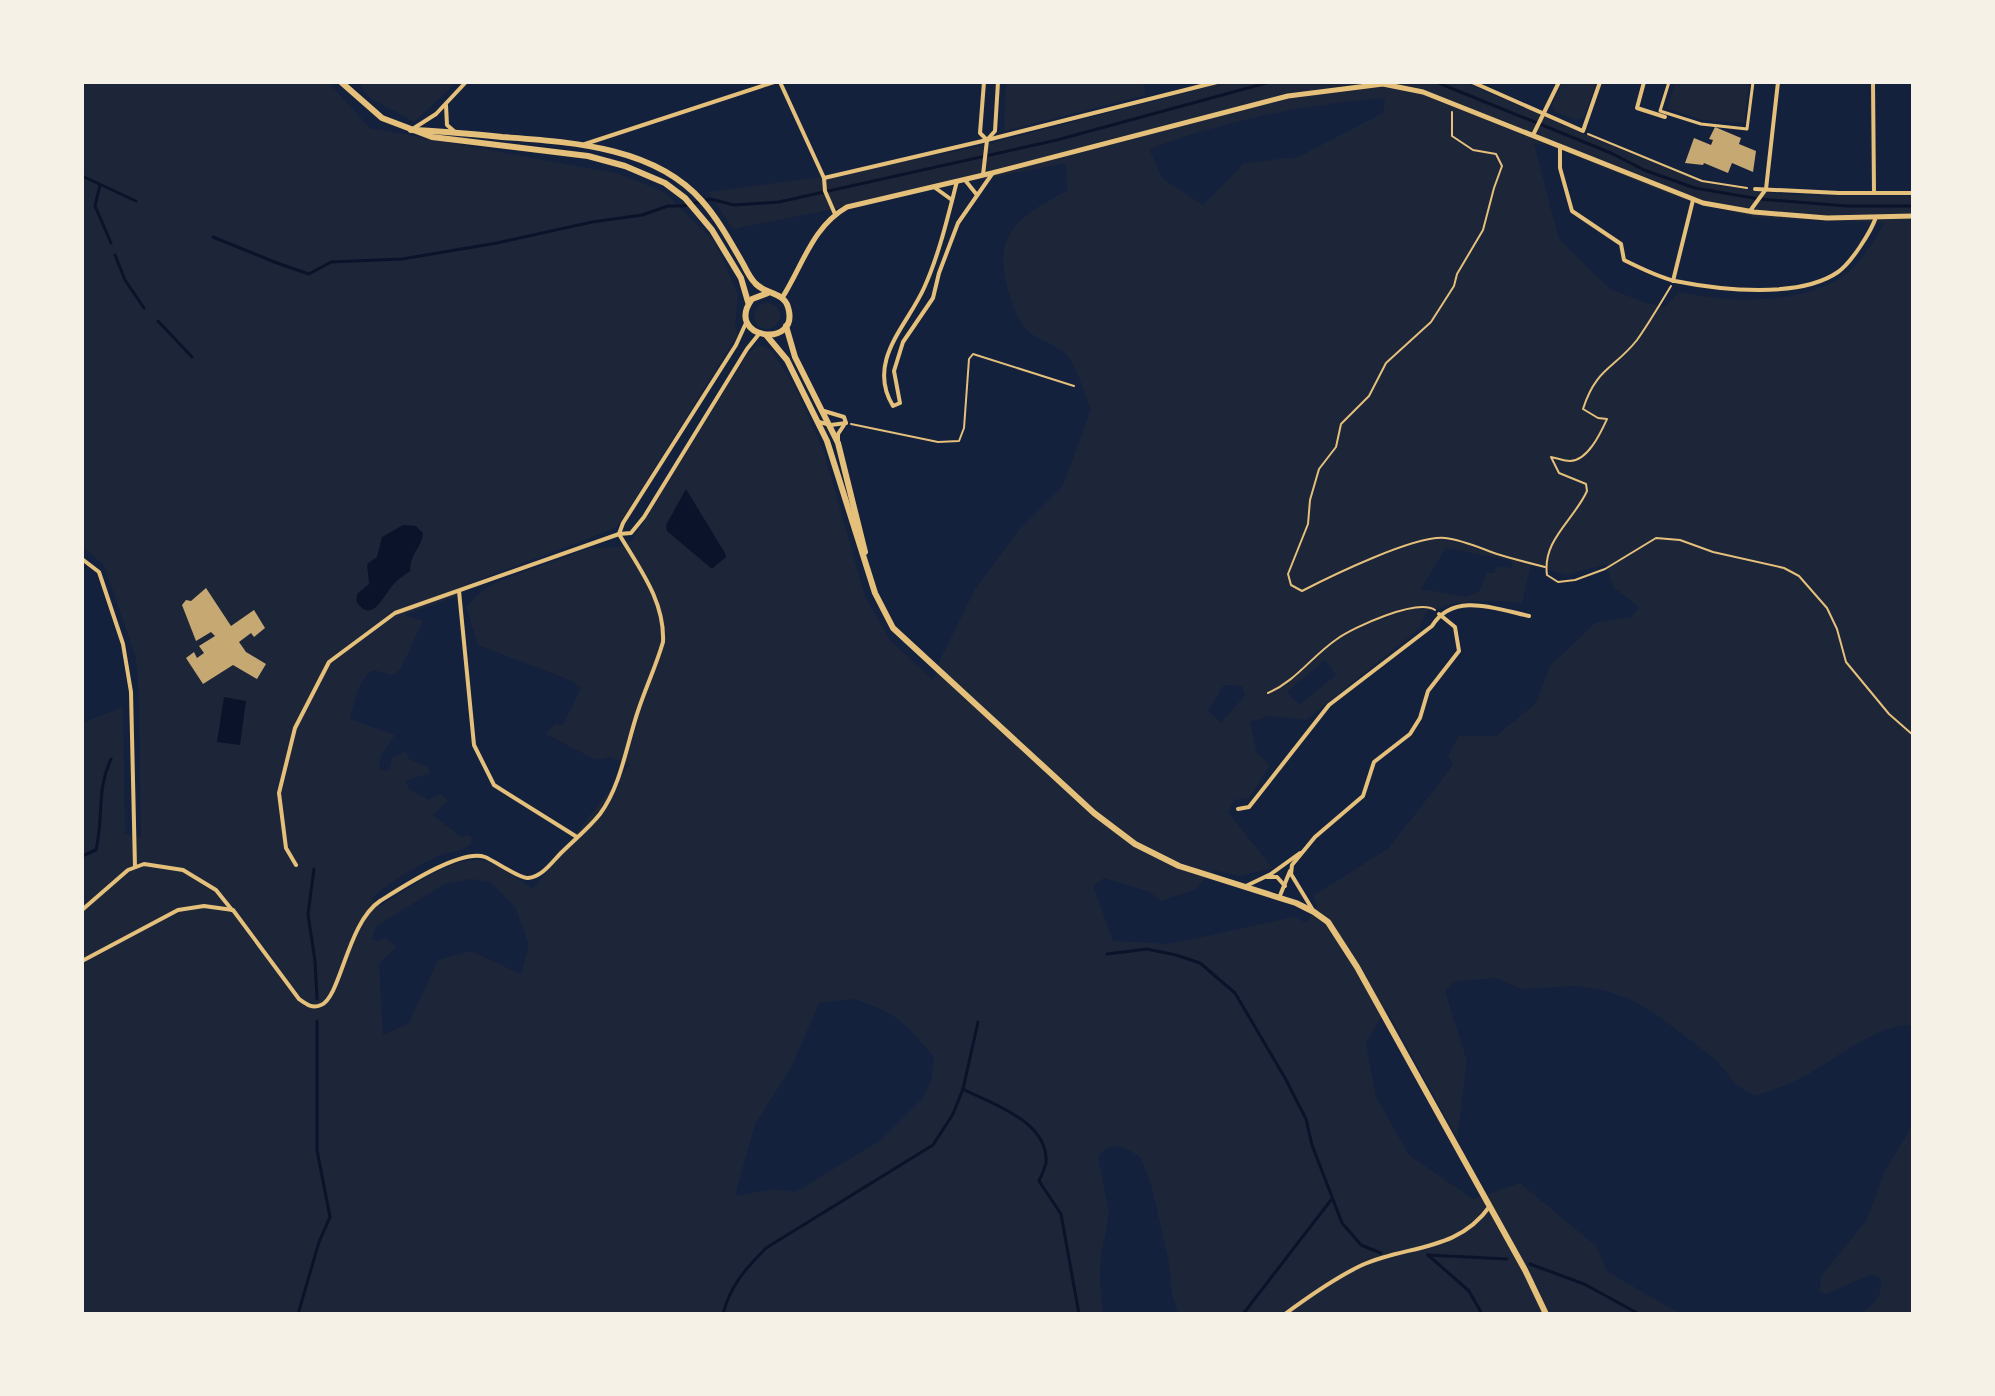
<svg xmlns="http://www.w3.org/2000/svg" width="1995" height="1396" font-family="'Source Sans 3',sans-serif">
<rect width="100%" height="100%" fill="#14213d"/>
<g fill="#1d2539" fill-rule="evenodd">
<path d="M 82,82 L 328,82 L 370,128 L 620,174 L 664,192 L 714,241 L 738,294 L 735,327 L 738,334 L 621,522 L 613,529 L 461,587 L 462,594 L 405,615 L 423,621 L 400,670 L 392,675 L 373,670 C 358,679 354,703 350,719 L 395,735 L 381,755 L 379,767 L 382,771 L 389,770 L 392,758 L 406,751 L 409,759 L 428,767 L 430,773 L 405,781 L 409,789 L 429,800 L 440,794 L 448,800 L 433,815 L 461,837 L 471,836 L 471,844 C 460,853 448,851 436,857 C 414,868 389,882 371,899 L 380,906 C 408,890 443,860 477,860 C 496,860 517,879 533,889 L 630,764 L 609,757 L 596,760 L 546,734 L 555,724 L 563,725 L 581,688 L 570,680 L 478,645 L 466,607 L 476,596 L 494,583 L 589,548 L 620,547 L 632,541 L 744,359 L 749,352 L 760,345 L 771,350 L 794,385 L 823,449 L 865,596 L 889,639 L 933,680 L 941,658 L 974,591 L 1019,530 L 1063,486 L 1091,409 C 1084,393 1079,373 1069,358 C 1060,345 1040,342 1028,331 C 1018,322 1013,305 1009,293 C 990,233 1020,216 1068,190 L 1065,163 L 733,229 L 708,192 L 814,178 L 977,147 L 1207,87 L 1207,82 L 1464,82 L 1625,151 L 1716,185 L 1789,195 L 1913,196 L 1913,1026 C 1883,1020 1833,1060 1807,1075 C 1790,1084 1772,1090 1754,1096 L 1735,1084 L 1718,1062 L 1697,1045 L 1653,1012 L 1629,999 L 1604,990 L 1576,986 L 1521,989 L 1497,978 L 1455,981 L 1445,991 L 1467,1061 L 1457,1138 L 1386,1009 L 1366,1043 L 1376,1097 L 1409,1155 L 1473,1199 L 1520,1183 L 1596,1246 L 1607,1271 L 1680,1314 L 1178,1314 L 1172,1293 L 1169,1263 L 1152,1188 L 1143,1163 L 1138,1155 L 1122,1147 L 1113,1146 L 1104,1150 L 1098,1157 L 1109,1213 L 1101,1257 L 1100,1280 L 1103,1314 L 82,1314 L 82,723 L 123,707 L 125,834 L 141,838 L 139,699 L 136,658 L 104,565 L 82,546 ZM 1385,98 L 1383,113 L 1298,157 L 1244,163 L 1203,205 L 1163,179 L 1149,149 C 1226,121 1304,104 1385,98 ZM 1534,144 L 1548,145 L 1678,198 L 1757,218 L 1885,223 C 1874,240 1863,261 1847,273 C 1804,306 1729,303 1679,292 L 1665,307 L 1646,303 L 1610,289 L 1559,239 ZM 1446,548 L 1512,561 L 1512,568 L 1496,566 L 1494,573 L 1487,573 L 1479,591 L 1466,597 L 1421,589 ZM 1606,564 L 1613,587 L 1639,607 L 1631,617 L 1595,623 L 1550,666 L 1536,703 L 1496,736 L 1459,736 L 1448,756 L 1453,765 L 1389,848 L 1313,896 L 1317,905 L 1307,923 L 1294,917 L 1169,944 L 1113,941 L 1093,886 L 1104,878 L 1150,892 L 1161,901 L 1194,890 L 1213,870 L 1239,876 L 1272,868 L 1228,812 L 1234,800 L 1249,798 L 1270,766 L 1257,753 L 1250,722 L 1269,716 L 1306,720 L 1419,629 L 1426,612 C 1458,599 1488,599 1522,603 L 1531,565 L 1567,575 ZM 1325,660 L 1336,675 L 1299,705 L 1287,692 ZM 1224,685 L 1242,686 L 1245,695 L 1221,723 L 1208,710 ZM 471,879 L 491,882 L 515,907 L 529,944 L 521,974 L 471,951 L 438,960 L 409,1023 L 383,1035 L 379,964 L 397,946 L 385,937 L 378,941 L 372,939 L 376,926 L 445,884 ZM 854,999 C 899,1014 904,1022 934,1057 L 931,1082 L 922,1099 L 882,1139 L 796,1192 L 773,1189 L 735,1196 L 755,1124 L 791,1068 L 819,1003 Z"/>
<path d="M 358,82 L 457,82 L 414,122 L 370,98 Z"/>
<path d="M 1006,82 L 1143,82 L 1146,95 L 1004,131 Z"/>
<path d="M 1563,82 L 1596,82 L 1584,117 L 1577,120 L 1555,112 L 1552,105 Z"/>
<path d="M 1675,82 L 1749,82 L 1744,123 L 1703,120 L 1668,109 Z"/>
<circle cx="767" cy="316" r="13"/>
<path d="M 1913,1125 L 1913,1314 L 1862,1314 C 1873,1303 1886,1294 1879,1277 L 1872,1274 L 1826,1294 L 1819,1291 L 1822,1275 L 1867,1220 L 1884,1172 Z"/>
</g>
<g fill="#0b132b">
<path d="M 686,489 L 725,553 L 726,557 L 712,569 L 667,531 L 666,525 Z"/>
<path d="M 403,525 L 416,526 L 423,533 C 422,548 411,551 410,571 C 405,575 398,579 394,584 C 386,591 374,622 360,606 C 355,602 357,600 357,594 L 369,584 L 367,564 L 377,557 L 382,537 Z"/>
<path d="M 224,697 L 246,701 L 240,745 L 217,742 Z"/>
</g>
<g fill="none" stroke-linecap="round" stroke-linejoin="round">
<g stroke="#0b132b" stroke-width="3">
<path d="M 1436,82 L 1611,153 L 1644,170 L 1695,188 L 1759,199 L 1847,206 L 1913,206"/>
<path d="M 82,176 L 136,201"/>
<path d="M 100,185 L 95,206 L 111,243"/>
<path d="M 213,237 L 277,263 L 309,274 L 331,262 L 402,259 L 497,243 L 592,222 L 642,215 L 668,206 L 684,206 L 710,199 L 734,205 L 779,202 L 1057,140 L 1270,82"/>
<path d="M 115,255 L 125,280 L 144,308"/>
<path d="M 158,321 L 192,357"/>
<path d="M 82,856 L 96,850 C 104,816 96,791 111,759"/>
<path d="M 314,869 L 308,914 L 315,961 L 317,999"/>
<path d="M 1107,954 L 1147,949 L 1176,955 L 1200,963 L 1235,993 L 1285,1078 L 1306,1119 L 1312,1145 L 1342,1223 L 1361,1245 L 1381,1253"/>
<path d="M 963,1089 C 993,1105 1049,1121 1046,1163 C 1045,1168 1041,1176 1039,1181 L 1061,1214 L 1079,1314"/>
<path d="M 1428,1255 L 1469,1291 L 1482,1314"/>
<path d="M 1428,1255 L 1507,1259"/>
<path d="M 1530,1264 L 1584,1284 L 1639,1314"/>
<path d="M 298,1314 L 319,1242 L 330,1217 L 317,1150 L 317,1021"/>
<path d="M 723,1314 C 730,1286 746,1268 766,1248 L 933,1145 L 953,1114 L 963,1089 L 978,1022"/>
<path d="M 1243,1314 L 1331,1200"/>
</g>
</g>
<g fill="#c6a872">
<path d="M 1715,127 L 1741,138 L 1739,144 L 1756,151 L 1753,172 L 1732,163 L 1728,173 L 1704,163 L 1703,165 L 1685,163 L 1694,138 L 1711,145 L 1713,140 L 1709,139 Z"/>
<path d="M 206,588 L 231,626 L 254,610 L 265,628 L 254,637 L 251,633 L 239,642 L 246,652 L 266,664 L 257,679 L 233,665 L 203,684 L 186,658 L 194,652 L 197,658 L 204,653 L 199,646 L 215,636 L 211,632 L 196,641 L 182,605 L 186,600 L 191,601 Z"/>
</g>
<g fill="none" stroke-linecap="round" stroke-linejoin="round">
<g stroke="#e5c07b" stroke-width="2">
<path d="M 1452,112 L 1452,136 L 1473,150 L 1496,154 L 1502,166 L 1494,188 L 1483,230 L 1457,274 L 1454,286 L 1431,322 L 1386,363 L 1369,396 L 1341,424 L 1336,447 L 1319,469 L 1310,500 L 1308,524 L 1288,574 L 1291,585 L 1302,591 C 1331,576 1415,535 1445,538 C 1463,540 1480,548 1497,554 C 1513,559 1529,563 1545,567"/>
<path d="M 1588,134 L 1702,181 L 1747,188"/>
<path d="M 1671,286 C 1660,304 1649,323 1637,340 C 1614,369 1596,368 1583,409 L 1598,418 L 1607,419 C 1601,432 1588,461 1570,461 C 1564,461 1557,458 1551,457 L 1559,473 L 1586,484 L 1587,491 C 1574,520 1542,540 1547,575 L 1558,582 L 1575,580 L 1605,569 L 1656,538 L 1680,540 L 1713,552 L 1784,568 L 1799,576 L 1827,608 L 1837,629 L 1846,662 L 1889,714 L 1913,735"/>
<path d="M 851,424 L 938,442 L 959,441 L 964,428 L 969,359 L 973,354 L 1074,386"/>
<path d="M 1268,693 C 1296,681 1312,656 1337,639 C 1354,627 1417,598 1435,610"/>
</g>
<path stroke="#e5c07b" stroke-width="3" d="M 1669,82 L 1660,111 L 1701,124 L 1747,129 L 1753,82"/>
<g stroke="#e5c07b" stroke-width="4">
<path d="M 780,82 L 824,178 L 825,191 L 835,214"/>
<path d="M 984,82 L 980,133 L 987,140"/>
<path d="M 1472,82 L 1583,131 L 1600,82"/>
<path d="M 1644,82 L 1637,108 L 1665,117"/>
<path d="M 1873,82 L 1874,193"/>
<path d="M 446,105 L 447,125 L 455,132"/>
<path d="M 411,130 L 436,114 L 466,82"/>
<path d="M 1533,135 L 1559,82"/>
<path d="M 585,144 L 774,82"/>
<path d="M 1560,147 L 1560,168 L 1572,211 L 1621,244 L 1624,260 C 1640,268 1658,277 1675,281 C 1720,290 1799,299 1838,272 C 1851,263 1871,232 1876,217"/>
<path d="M 983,175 L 987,140 L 995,131 L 998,82"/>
<path d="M 824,178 L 987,140 L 1217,82"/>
<path d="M 965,180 L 977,195"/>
<path d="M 957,181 C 948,216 939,255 924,288 C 907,326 866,361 893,406 L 900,403 L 894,371 L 903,342 L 933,298 L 939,273 L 958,223 L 992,174"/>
<path d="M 934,187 L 952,200"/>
<path d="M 1755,189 L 1839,193 L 1913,193"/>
<path d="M 1766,189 L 1778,82"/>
<path d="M 1750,211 L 1766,189"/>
<path d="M 1673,281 L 1693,200"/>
<path d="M 746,323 L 736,345 L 623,523 L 619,534 L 631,533 L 644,517 L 747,349 L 759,334"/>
<path d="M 824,411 L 844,417 L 846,423"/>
<path d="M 819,422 L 831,425 L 846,423"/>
<path d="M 838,442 L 838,434 L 844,425"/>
<path d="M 82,559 L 99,572 L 123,644 L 131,692 L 135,867"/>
<path d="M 459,591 L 474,745 L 494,785 L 577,837"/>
<path d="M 1238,809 L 1249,807 L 1329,705 L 1432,626 C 1453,591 1497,609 1529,616"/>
<path d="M 1267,877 L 1277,877 L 1285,886"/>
<path d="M 1246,886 L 1271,874 L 1300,853"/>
<path d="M 1279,898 L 1290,871"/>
<path d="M 82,910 L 128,870 L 144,864 L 183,870 L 216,890 L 232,910"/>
<path d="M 1314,912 L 1291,874 L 1292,865 L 1315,837 L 1363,796 L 1374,762 L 1410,734 L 1420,718 L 1428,691 L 1459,651 L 1455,627 L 1439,614"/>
<path d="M 82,961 L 178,910 L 204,906 L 233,910 L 299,999 C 306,1004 312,1009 321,1005 C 341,997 347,923 380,901 C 401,888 461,848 485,857 C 495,861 520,879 528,878 C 542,877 552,862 561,853 C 574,840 589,828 600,814 C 621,786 627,743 638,711 C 646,687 656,666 663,642 C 665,601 639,568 619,534 L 395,613 L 329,662 L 295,728 L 279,793 L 286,848 L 296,865"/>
<path d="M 1285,1314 C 1308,1297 1332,1280 1358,1267 C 1404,1244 1456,1254 1490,1206"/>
</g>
<path stroke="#e5c07b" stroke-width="5" d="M 782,298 C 803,265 812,227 847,207 L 992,173 L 1288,96 L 1383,84 L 1423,92 L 1703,203 L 1754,212 L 1827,218 L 1913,216"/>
<g stroke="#e5c07b" stroke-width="6">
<path d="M 341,82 L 382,118 L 432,137 L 588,156 L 625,166 L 665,183 L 685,198 L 712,230 L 741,278 L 748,302"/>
<path d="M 411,130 C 441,131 472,134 502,137 C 569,142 654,146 702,201 C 718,219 730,241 742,262 C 746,269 749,277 755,283 C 764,294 784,292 788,307 C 801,350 723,339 752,299 L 768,293"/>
<path d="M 786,326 L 795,357 L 838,443 L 865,552"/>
<path d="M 767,336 L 787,360 L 827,441 L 875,593 L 893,628 L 1094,813 L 1135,844 L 1179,866 L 1296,903 L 1314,912 L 1328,922 L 1357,967 L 1525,1270 L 1546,1314"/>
</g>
</g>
<rect width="1995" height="1396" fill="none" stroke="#f6f1e7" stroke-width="168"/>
</svg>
